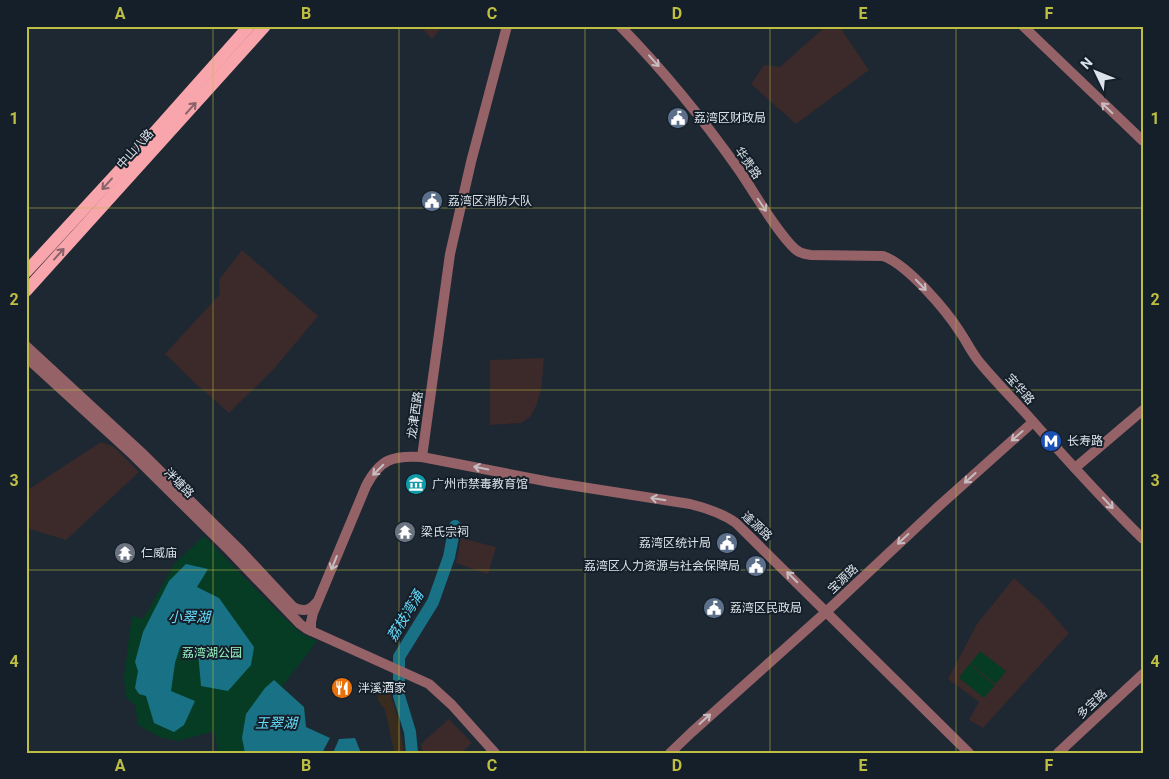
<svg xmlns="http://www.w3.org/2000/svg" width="1169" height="779" font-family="Roboto,'Noto Sans SC',sans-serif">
<rect width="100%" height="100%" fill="#1d2833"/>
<path fill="#392c1e" d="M 378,682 L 386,684 L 389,689 L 399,723 L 404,753 L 394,753 L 393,746 L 385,710 L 378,700 Z"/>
<g fill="#3c2929">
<path d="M 420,26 L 443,26 L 432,39 Z"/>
<path d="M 826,26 L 839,26 L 869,70 L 796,124 L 751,84 L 764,65 L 780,67 Z"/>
<path d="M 242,250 L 318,316 L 274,369 L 229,413 L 196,384 L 165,354 L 220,294 L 219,280 Z"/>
<path d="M 544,358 L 541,390 L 536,406 L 530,417 L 521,423 L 490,425 L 490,360 Z"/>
<path d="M 101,442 L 114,447 L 139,472 L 66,540 L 30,529 L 26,519 L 26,491 Z"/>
<path d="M 461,538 L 496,547 L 488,574 L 456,563 Z"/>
<path d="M 1014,578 L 1043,604 L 1069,633 L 983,728 L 969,720 L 979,702 L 948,679 L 977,624 Z"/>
<path d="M 449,719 L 472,743 L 461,753 L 423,753 L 421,744 Z"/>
</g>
<g fill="#063c24">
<path d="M 204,536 L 278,612 L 301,633 L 317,641 L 282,687 L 304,707 L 306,727 L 330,738 L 322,753 L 218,753 L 214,731 L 178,741 L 159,737 L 138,725 L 135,705 L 126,697 L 124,677 L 132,616 L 143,619 L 175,563 Z"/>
<path d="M 980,651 L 1006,671 L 996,684 L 970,664 Z"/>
<path d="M 969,664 L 995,685 L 984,698 L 959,678 Z"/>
</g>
<g fill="#187185">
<path d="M 186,564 L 208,569 L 197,587 L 219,598 L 254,647 L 251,665 L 228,691 L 201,686 L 198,652 L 180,647 L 175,663 L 171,691 L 195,701 L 184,725 L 174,732 L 154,723 L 146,696 L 139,694 L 135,688 L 138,671 L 135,662 L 143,632 L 169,581 Z"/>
<path d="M 274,680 L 304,707 L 306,727 L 330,738 L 322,753 L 245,753 L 242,738 L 246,714 L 265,688 Z"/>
<path d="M 355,738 L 361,753 L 333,753 L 339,739 Z"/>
</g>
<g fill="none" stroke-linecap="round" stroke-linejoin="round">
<path stroke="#187185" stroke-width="12" d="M 412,753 L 410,732 L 399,696 L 399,657 L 433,602 L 449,557 L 455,526"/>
<g stroke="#956367" stroke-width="10">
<path d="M 620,26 C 664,71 703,119 739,170 C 756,195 771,223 791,245 C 797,252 802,254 811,255 L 883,256 C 907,264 946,310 960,332 C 967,342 972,354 981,364 C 996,382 1013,399 1029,417 C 1066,459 1103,500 1143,539"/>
<path d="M 1023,26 L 1143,141"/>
<path d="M 26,346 L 144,455 L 239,549 L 293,607 C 303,612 309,611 316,603"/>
<path d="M 26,357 L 130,452 L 228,549 L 300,624 L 307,629 L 429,684 L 452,705 L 495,753"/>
<path d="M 422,457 L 450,254 L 471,162 L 507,26"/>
<path d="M 1075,468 L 1143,410"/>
<path d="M 311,631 L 311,622 L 313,613 L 366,486 C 380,459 393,455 422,457 L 550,482 L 690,504 C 706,508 722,513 736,523 L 969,753"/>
<path d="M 670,753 L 692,732 L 826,612 L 939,506 L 1033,422"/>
<path d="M 1058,753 L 1143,674"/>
</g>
<g stroke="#f8a5ab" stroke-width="12">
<path d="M 26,272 L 152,135 L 249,26"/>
<path d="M 26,291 L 265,26"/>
</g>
</g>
<defs><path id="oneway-shaft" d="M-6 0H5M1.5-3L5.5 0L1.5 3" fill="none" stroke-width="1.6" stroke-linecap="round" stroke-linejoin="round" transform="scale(1.25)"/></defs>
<g stroke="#c6bcc2">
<use href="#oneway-shaft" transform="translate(654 61) rotate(48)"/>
<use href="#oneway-shaft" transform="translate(1107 108) rotate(-136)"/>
<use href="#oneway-shaft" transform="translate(762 205) rotate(56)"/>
<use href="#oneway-shaft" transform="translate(921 285) rotate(46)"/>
<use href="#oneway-shaft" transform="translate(1017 436) rotate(139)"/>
<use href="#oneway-shaft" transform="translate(481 468) rotate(-168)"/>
<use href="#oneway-shaft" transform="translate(378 470) rotate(135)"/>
<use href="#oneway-shaft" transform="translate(970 478) rotate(138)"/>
<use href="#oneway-shaft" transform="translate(658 499) rotate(-171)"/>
<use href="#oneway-shaft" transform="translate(1108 503) rotate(47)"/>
<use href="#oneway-shaft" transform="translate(903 539) rotate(137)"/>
<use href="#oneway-shaft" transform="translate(334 563) rotate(112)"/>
<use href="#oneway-shaft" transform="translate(792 577) rotate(-135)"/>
<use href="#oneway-shaft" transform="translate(705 719) rotate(-42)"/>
</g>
<g stroke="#86626a">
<use href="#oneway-shaft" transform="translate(191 108) rotate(-48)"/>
<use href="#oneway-shaft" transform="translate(107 184) rotate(132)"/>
<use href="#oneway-shaft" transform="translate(59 254) rotate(-48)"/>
</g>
<path fill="none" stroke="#bebf42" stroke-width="1" stroke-opacity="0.55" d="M 213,26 L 213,753M 399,26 L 399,753M 585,26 L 585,753M 770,26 L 770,753M 956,26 L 956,753M 26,208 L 1143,208M 26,390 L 1143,390M 26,570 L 1143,570"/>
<defs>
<g id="civic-disc" transform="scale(1.125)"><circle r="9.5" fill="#5c6f8a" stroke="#141f29"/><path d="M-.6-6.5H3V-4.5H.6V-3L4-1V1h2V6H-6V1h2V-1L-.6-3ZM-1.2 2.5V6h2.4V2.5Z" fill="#fff"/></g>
<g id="metro-disc" transform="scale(1.125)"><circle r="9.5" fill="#1a4fb4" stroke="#141f29"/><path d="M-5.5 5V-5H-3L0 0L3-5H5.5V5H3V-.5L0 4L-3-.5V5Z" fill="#fff"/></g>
<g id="museum-disc" transform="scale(1.125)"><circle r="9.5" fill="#0f9aa8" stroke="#141f29"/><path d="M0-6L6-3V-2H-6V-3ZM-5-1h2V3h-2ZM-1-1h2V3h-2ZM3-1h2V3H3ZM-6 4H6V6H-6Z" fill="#fff"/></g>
<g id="temple-disc" transform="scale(1.125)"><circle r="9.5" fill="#6b7280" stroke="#141f29"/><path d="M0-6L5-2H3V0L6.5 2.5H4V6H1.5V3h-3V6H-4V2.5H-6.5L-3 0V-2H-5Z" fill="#fff"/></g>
<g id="restaurant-disc" transform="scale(1.125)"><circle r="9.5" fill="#e8710a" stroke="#141f29"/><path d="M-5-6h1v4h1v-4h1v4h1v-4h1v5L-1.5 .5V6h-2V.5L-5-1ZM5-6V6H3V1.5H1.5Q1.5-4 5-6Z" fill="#fff"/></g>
</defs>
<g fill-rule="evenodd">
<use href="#civic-disc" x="678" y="118"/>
<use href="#civic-disc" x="432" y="201"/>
<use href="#metro-disc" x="1051" y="441"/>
<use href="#museum-disc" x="416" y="484"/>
<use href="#temple-disc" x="405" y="532"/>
<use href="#civic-disc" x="727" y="543"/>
<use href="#temple-disc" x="125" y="553"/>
<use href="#civic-disc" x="756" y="566"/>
<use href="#civic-disc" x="714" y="608"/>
<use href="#restaurant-disc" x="342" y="688"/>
</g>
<g text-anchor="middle" stroke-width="4" stroke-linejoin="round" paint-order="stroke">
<g font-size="12" fill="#dbe2e9" stroke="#141f29" text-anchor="start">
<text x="694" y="122">荔湾区财政局</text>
<text x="448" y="205">荔湾区消防大队</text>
<text x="1067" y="445">长寿路</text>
<text x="432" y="488">广州市禁毒教育馆</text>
<text x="421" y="536">梁氏宗祠</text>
<text x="711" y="547" text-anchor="end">荔湾区统计局</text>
<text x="141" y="557">仁威庙</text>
<text x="740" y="570" text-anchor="end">荔湾区人力资源与社会保障局</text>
<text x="730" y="612">荔湾区民政局</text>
<text x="358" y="692">泮溪酒家</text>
</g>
<g font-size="12" fill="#dbe2e9" stroke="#141f29">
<text transform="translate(135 149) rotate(-48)" y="4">中山八路</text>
<text transform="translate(748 163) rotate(55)" y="4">华贵路</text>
<text transform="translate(1020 389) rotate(48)" y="4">宝华路</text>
<text transform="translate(415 415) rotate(-82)" y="4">龙津西路</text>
<text transform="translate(179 483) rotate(45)" y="4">泮塘路</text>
<text transform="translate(757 526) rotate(43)" y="4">逢源路</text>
<text transform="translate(843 579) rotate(-43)" y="4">宝源路</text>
<text transform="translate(1092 704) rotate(-43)" y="4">多宝路</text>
</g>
<g font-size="12" fill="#98f4c1" stroke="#141f29">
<text x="212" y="657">荔湾湖公园</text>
</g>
<g font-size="14" font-style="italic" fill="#65dcfa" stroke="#141f29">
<text transform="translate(405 616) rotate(-59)" y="5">荔枝湾涌</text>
<text x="189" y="622">小翠湖</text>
<text x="276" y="728">玉翠湖</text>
</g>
</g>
<rect width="1169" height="779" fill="none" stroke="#141f29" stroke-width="55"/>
<g transform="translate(1096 72) rotate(313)" stroke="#141f29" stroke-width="4" paint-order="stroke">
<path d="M0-4L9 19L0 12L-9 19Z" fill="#dbe2e9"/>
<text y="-8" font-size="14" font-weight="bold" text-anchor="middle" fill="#dbe2e9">N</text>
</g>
<rect x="28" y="28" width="1114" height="724" fill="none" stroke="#bebf42" stroke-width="2"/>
<g font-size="16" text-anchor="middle" font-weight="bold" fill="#bebf42">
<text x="120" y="19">A</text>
<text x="306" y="19">B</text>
<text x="492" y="19">C</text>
<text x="677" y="19">D</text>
<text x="863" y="19">E</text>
<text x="1049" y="19">F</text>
<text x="14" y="124">1</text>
<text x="1155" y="124">1</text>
<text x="14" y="305">2</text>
<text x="1155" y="305">2</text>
<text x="14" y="486">3</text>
<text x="1155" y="486">3</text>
<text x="14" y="667">4</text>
<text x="1155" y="667">4</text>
<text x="120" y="771">A</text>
<text x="306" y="771">B</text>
<text x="492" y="771">C</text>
<text x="677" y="771">D</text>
<text x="863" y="771">E</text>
<text x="1049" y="771">F</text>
</g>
</svg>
